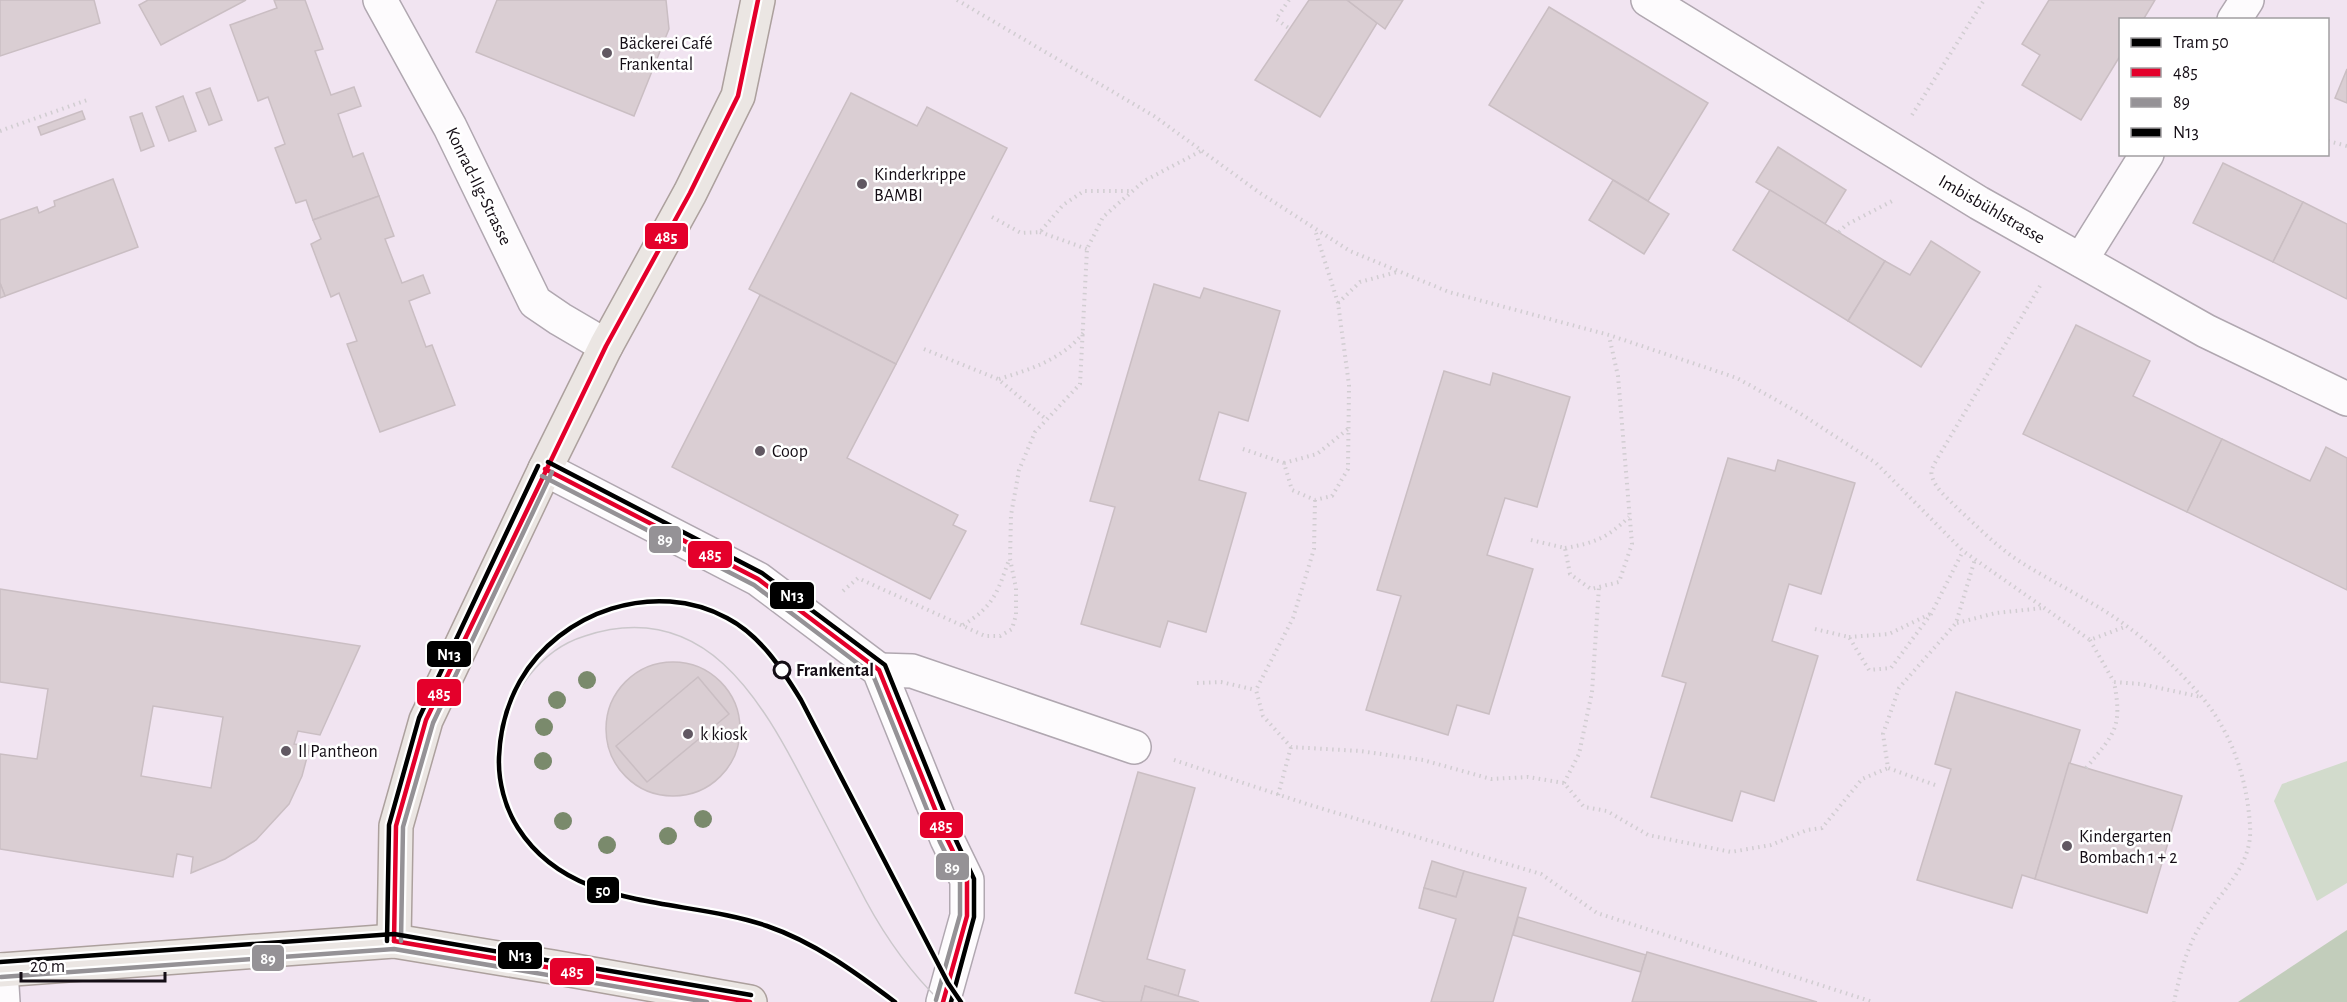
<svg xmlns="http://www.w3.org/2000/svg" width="2347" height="1002" font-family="'Alegreya Sans',sans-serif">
<rect width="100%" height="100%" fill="#f1e4f1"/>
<path fill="#d2dbcc" d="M 2347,761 L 2347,883 L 2317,901 L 2274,801 L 2282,784 Z"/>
<path fill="#c2cdbb" d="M 2347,930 L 2347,1002 L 2238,1002 Z"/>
<g fill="#daced3" stroke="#cabec3" stroke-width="1.5" fill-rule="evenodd">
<path d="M 0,0 L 94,0 L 100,23 L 0,56 Z"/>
<path d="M 148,0 L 246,0 L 161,45 L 139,5 Z"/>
<path d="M 274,0 L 305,0 L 323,49 L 315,51 L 331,95 L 354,87 L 361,106 L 338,114 L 353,157 L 363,153 L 379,196 L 313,220 L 306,200 L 296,203 L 275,148 L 285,144 L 268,97 L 258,101 L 230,25 L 277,8 Z"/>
<path d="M 497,0 L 666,0 L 669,29 L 634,116 L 476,52 Z"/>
<path d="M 1309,0 L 1347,0 L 1377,23 L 1320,117 L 1255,80 Z"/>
<path d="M 1347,0 L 1403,0 L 1385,29 Z"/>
<path d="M 2049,0 L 2155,0 L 2143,20 L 2120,20 L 2120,56 L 2081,120 L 2022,85 L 2040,55 L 2022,44 Z"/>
<path d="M 1549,7 L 1708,103 L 1648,201 L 1489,105 Z"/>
<path d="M 2347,69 L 2347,103 L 2335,98 Z"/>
<path d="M 210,88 L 222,120 L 209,125 L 196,93 Z"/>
<path d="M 851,93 L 917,126 L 927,107 L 1007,148 L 896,364 L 749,289 Z"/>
<path d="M 183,96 L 196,131 L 169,141 L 156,107 Z"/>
<path d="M 82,111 L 85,119 L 41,135 L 38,127 Z"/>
<path d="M 142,113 L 154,146 L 141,151 L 130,117 Z"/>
<path d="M 1778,147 L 1846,190 L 1825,224 L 1756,182 Z"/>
<path d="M 2223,163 L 2303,202 L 2273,262 L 2193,223 Z"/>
<path d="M 113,179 L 138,247 L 5,296 L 0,283 L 0,220 L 37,207 L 39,213 L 55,206 L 54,201 Z"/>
<path d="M 1613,180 L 1669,214 L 1644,254 L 1589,220 Z"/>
<path d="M 1770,190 L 1885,261 L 1848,321 L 1733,250 Z"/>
<path d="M 379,196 L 394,236 L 385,239 L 402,283 L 423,275 L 430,293 L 409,301 L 426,347 L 432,345 L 455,405 L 380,432 L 347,344 L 357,341 L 339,293 L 331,297 L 311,244 L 321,239 L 313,220 Z"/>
<path d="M 2303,202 L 2347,224 L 2347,299 L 2273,262 Z"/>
<path d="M 1931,241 L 1980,272 L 1921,367 L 1848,321 L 1885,261 L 1910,275 Z"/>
<path d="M 0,283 L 5,296 L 0,298 Z"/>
<path d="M 1154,284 L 1200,298 L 1204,288 L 1280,311 L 1248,421 L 1219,412 L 1199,480 L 1246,493 L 1206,632 L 1168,621 L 1160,647 L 1081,624 L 1115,507 L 1090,501 Z"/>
<path d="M 760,295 L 896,364 L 847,458 L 958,515 L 953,525 L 966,531 L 930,599 L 672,467 Z"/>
<path d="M 2076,325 L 2150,361 L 2133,396 L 2222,439 L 2187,512 L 2023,434 Z"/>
<path d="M 1444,371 L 1490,385 L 1493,373 L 1570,397 L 1537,507 L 1505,498 L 1487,555 L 1533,569 L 1489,714 L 1457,705 L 1448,735 L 1366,710 L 1401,596 L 1377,590 Z"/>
<path d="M 2222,439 L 2310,481 L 2326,447 L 2347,458 L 2347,590 L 2187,512 Z"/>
<path d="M 1728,458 L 1775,471 L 1778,460 L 1855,483 L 1821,594 L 1789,584 L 1772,641 L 1818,656 L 1774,801 L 1741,791 L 1732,821 L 1651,797 L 1686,683 L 1662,676 Z"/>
<path d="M 0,589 L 360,646 L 320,735 L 298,731 L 294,744 L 310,746 L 302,776 L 289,804 L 256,840 L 225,859 L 191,873 L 193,857 L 177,854 L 173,877 L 0,849 L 0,754 L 37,759 L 48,689 L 0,682 ZM 153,706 L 223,717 L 211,788 L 141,776 Z"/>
<circle cx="673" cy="729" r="67"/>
<path d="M 698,677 L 729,714 L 647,782 L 616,746 Z"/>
<path d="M 1956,692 L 2080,730 L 2035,879 L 2022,875 L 2012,908 L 1917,880 L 1951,769 L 1935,764 Z"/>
<path d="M 2069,763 L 2182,796 L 2147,913 L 2035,879 Z"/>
<path d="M 1138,772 L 1195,788 L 1147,959 L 1185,970 L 1178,996 L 1145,986 L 1141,1002 L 1105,1002 L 1075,993 Z"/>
<path d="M 1432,861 L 1464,871 L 1456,897 L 1424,888 Z"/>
<path d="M 1464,871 L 1526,888 L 1493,1002 L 1431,1002 L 1456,919 L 1419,908 L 1424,888 L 1456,897 Z"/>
<path d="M 1518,917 L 1646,955 L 1641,972 L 1513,935 Z"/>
<path d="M 1647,952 L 1817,1002 L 1632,1002 Z"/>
<path d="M 1145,986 L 1178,996 L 1199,1002 L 1141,1002 Z"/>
</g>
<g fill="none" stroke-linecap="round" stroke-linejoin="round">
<g stroke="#b0a7b0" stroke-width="36">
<g id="minor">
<path d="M 380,0 L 450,127 L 535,302 L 560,319 L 606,346"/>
<path d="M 1648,0 L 1979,203 L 2206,331 L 2347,399"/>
<path d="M 2234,20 L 2247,0"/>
<path d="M 2081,260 L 2147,154"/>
<path d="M 545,469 L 758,579 L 879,670 L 947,839 L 967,880 L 967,916 L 943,1002"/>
<path d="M 879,670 L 912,671 L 1134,747"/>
<path d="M 1,970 L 3,1002"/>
</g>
</g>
<g stroke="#aca09d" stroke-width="36">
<g id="major">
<path d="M 394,941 L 396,826 L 426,720 L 545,469 L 606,346 L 690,193 L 738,96 L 758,0"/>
<path d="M 0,970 L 394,941 L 553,967 L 750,1002"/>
</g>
</g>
<g stroke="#d1cdd1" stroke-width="4" stroke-dasharray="1.5 4.5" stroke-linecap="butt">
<path d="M 957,0 L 1154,116 L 1260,193 L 1350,251 L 1449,292 L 1609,335 L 1737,378 L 1801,414 L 1876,463 L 1963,551 L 2090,640 L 2127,626"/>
<path d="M 1289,0 L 1276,19 L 1290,29"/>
<path d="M 1912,115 L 1984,0"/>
<path d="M 0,131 L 87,100"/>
<path d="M 2328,141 L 2347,146"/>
<path d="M 992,217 L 1021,233 L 1040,232 L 1063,205 L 1084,191 L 1132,191"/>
<path d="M 1040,232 L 1087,249"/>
<path d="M 1839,232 L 1846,225 L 1894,200"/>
<path d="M 2040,286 L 1937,459 C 1934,465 1930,470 1932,476 C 1935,489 1949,499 1957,508 C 1977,526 1996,546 2019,561 C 2055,584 2095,602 2128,627 C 2155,647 2179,671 2201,696 C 2232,733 2247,778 2250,826 C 2253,866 2221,890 2203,921 C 2187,946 2180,973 2174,1002"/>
<path d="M 1338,303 L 1360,282 L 1397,272"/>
<path d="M 924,349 L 998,379 L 1047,420"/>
<path d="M 999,379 C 1032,369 1063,359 1085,331"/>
<path d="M 1243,449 L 1284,463 L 1292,490 L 1315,500 L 1332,496 L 1348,469 L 1349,385 L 1338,303 L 1315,230"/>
<path d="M 1284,463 L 1317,454 L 1348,429"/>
<path d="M 1315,500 L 1314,549 L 1293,618 L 1256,690 L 1263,716 L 1291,747 L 1360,751 L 1423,760 L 1491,779 L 1528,777 L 1564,783 L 1584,807 L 1607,811 L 1648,835 L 1731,852 L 1771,845 L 1807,830 L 1822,828 L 1862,779 L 1888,768"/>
<path d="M 1531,540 L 1565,548 L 1570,574 L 1591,589 L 1619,582 L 1632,544 L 1618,376 L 1609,336"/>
<path d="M 1565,548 C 1595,543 1607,538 1629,517"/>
<path d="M 843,591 L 858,578 L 985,636 L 1000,636 L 1012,629 L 1016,615 L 1016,588 L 1010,559 L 1011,515 L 1019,470 L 1035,432 L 1080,384 L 1087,249 L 1103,217 L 1144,181 L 1201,151"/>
<path d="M 1957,623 L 1996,613 L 2043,608"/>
<path d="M 963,625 C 994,606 997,593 1009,560"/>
<path d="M 1815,629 L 1849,637 L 1869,670 L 1891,668 L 1931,614 L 1963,551"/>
<path d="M 1849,637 L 1889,634 L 1930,614"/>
<path d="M 2090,640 L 2114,682"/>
<path d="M 1197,683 L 1221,682 L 1256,690"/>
<path d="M 1174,760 L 1310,805 L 1541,874 L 1597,913 L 1873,1002"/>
<path d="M 2086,768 C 2114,734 2123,728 2114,682 L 2141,684 L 2201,697"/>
<path d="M 1564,783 L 1579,754 L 1592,692 L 1599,587"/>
<path d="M 1935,785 L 1888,768 L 1883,734 L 1899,688 L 1956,623 L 1975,559"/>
<path d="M 1278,795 L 1291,747"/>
</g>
<use href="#minor" stroke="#fdfbfd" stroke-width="33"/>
<use href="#major" stroke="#ebe6e3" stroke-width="33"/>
<path stroke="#cbc7cb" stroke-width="1.5" d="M 500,739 C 510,694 539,650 585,636 C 704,597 761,699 807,788 C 826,825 846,863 866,901 C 886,938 910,972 941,1002"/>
<g stroke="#fff" stroke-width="9">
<g id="bus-1">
<path d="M 545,469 L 758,579 L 879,670 L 947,839 L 967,880 L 967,916 L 943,1002"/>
<path d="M 394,941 L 396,826 L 426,720 L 606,346 L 690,193 L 738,96 L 758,0"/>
<path d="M 394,941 L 750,1002"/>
</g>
</g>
<g stroke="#fff" stroke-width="9">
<g id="bus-2">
<path d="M 542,476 L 754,585 L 873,675 L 940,842 L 960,882 L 960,915 L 936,1000"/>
<path d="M 401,941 L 403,827 L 433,723 L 552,472"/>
<path d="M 1,977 L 394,949 L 707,1002"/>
</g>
</g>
<g stroke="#fff" stroke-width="9">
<g id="bus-3">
<path d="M 548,462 L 762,573 L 885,665 L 954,836 L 974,879 L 974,917 L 951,1002"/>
<path d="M 387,941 L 389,825 L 419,718 L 538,466"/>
<path d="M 0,962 L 394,934 L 751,995"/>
</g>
</g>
<use href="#bus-1" stroke="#e4002b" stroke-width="4.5"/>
<use href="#bus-2" stroke="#959296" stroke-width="4.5"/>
<use href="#bus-3" stroke="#000" stroke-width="4.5"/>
<g stroke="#fff" stroke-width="9">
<path id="tram-1" d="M 895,1002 C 855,972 814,942 767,926 C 684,897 572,913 518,828 C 505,808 498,781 499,757 C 500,731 507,704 520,681 C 560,611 655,579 727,618 C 760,635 782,669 801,700 L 948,983 L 961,1002"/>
</g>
<use href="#tram-1" stroke="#000" stroke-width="4.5"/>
</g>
<g fill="#7a8a6c">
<circle cx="587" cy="680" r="9"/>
<circle cx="557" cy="700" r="9"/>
<circle cx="544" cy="727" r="9"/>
<circle cx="543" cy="761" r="9"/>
<circle cx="703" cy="819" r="9"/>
<circle cx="563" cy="821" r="9"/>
<circle cx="668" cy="836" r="9"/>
<circle cx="607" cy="845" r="9"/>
</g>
<g fill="#615862" stroke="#fff" stroke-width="2">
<circle cx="607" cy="53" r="6"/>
<circle cx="862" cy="184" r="6"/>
<circle cx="760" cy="451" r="6"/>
<circle cx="688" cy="734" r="6"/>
<circle cx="286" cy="751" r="6"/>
<circle cx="2067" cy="846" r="6"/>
</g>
<circle fill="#fff" stroke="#140d15" stroke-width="3" cx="782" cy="670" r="8"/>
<g text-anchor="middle" stroke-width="5" stroke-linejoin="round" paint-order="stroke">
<g font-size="18" fill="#140d15" stroke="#fff" text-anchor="start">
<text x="619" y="49">Bäckerei Café<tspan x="619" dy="21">Frankental</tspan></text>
<text x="874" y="180">Kinderkrippe<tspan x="874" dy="21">BAMBI</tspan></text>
<text x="772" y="457">Coop</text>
<text x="700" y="740">k kiosk</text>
<text x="298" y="757">Il Pantheon</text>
<text x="2079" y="842">Kindergarten<tspan x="2079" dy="21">Bombach 1 + 2</tspan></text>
</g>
<g font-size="18" fill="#140d15" stroke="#fff">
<text transform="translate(479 186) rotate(64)" y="6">Konrad-Ilg-Strasse</text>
<text transform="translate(1992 209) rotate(30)" y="6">Imbisbühlstrasse</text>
</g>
<g font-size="18" font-weight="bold" fill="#140d15" stroke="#fff" text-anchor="start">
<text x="796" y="676">Frankental</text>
</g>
</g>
<g stroke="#fff" stroke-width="2">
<rect x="644" y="222" width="45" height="28" rx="6" fill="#e4002b"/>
<rect x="648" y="525" width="34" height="29" rx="6" fill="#959296"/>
<rect x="687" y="540" width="46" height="29" rx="6" fill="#e4002b"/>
<rect x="769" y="581" width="46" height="29" rx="6" fill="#000"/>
<rect x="426" y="640" width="46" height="28" rx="6" fill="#000"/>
<rect x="416" y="678" width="46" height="29" rx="6" fill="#e4002b"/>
<rect x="919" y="811" width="45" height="28" rx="6" fill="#e4002b"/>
<rect x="935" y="852" width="35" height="29" rx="6" fill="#959296"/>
<rect x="586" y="876" width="34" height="28" rx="6" fill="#000"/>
<rect x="497" y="941" width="46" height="29" rx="6" fill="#000"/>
<rect x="251" y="944" width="34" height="28" rx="6" fill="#959296"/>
<rect x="549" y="957" width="46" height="29" rx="6" fill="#e4002b"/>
</g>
<g font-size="16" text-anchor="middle" font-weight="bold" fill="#fff">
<text x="666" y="242">485</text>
<text x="665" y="545">89</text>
<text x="710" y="560">485</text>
<text x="792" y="601">N13</text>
<text x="449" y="660">N13</text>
<text x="439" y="699">485</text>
<text x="941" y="831">485</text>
<text x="952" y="873">89</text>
<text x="603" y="896">50</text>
<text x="520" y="961">N13</text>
<text x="268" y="964">89</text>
<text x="572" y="977">485</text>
</g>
<rect x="2119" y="18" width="210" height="138" fill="#ffffff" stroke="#a19ea1" stroke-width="1.5"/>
<rect x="2131" y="38" width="30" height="9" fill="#000000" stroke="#a19ea1" stroke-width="1.5"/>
<text x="2173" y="48" font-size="18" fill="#140d15">Tram 50</text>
<rect x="2131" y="68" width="30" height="9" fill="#e4002b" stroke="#a19ea1" stroke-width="1.5"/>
<text x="2173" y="78" font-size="18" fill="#140d15">485</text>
<rect x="2131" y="98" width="30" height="9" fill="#959296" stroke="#a19ea1" stroke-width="1.5"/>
<text x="2173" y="108" font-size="18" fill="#140d15">89</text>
<rect x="2131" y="128" width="30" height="9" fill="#000000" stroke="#a19ea1" stroke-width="1.5"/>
<text x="2173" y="138" font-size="18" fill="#140d15">N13</text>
<path d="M21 972v9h144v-9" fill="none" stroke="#140d15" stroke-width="3"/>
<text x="30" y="972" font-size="18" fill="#140d15" stroke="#ffffff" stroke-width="4.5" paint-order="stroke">20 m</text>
</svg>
